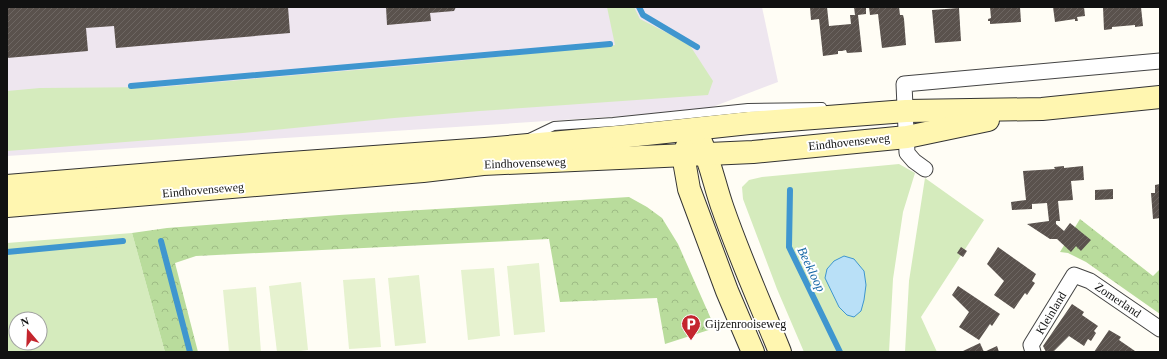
<svg xmlns="http://www.w3.org/2000/svg" width="1167" height="359" font-family="'Times New Roman',serif">
<defs>
<pattern id="forest-crowns" width="20" height="18" patternUnits="userSpaceOnUse"><rect width="20" height="18" fill="#b9dc9c"/><path d="M2 6a3 3 0 1 1 6 0M12 15a3 3 0 1 1 6 0" fill="none" stroke="#9ebc85"/></pattern>
<pattern id="building-hatch" width="6" height="6" patternUnits="userSpaceOnUse"><rect width="6" height="6" fill="#5a524d"/><path d="M-1 1l2-2M0 6l6-6M5 7l2-2" fill="none" stroke="#6d6662"/></pattern>
</defs>
<rect width="100%" height="100%" fill="#fffdf5"/>
<path fill="#eee6ef" d="M 7,7 L 762,7 L 778,82 L 702,111 L 7,156 Z"/>
<g fill="#d5ebbd" fill-rule="evenodd">
<path d="M 607,7 L 634,7 L 640,19 L 689,44 L 713,81 L 708,95 L 480,111 L 394,118 L 243,133 L 7,151 L 7,91 L 40,88 L 160,87 L 437,63 L 615,45 Z"/>
<path d="M 899,164 L 915,173 L 903,212 L 893,279 L 889,352 L 804,352 L 777,289 L 743,199 L 742,187 L 749,180 L 762,177 Z"/>
<path d="M 925,178 L 984,220 L 921,317 L 937,352 L 905,352 L 909,281 Z"/>
<path d="M 132,233 L 165,352 L 7,352 L 7,243 ZM 16,319 L 40,319 L 40,343 L 16,343 Z"/>
</g>
<g fill="url(#forest-crowns)">
<path d="M 629,197 L 647,207 L 662,218 L 678,244 L 715,328 L 665,344 L 657,298 L 560,302 L 549,239 L 196,256 L 175,263 L 198,352 L 165,352 L 132,233 L 167,228 L 339,215 Z"/>
<path d="M 1080,219 L 1153,276 L 1160,269 L 1160,314 L 1086,262 L 1068,253 L 1060,252 Z"/>
</g>
<g fill="#e6f2cf">
<path d="M 539,263 L 545,332 L 514,335 L 507,266 Z"/>
<path d="M 494,268 L 500,336 L 468,340 L 461,270 Z"/>
<path d="M 419,275 L 426,343 L 395,346 L 388,278 Z"/>
<path d="M 375,278 L 381,347 L 349,349 L 343,280 Z"/>
<path d="M 301,282 L 308,350 L 292,352 L 277,352 L 269,286 Z"/>
<path d="M 256,287 L 261,352 L 229,352 L 223,290 Z"/>
</g>
<path fill="#b9e0f7" stroke="#3f96cf" d="M 844,256 L 854,259 L 864,271 L 866,285 L 864,300 L 861,311 L 854,317 L 847,315 L 839,307 L 825,278 L 827,269 L 834,261 Z"/>
<g fill="none" stroke-linecap="round" stroke-linejoin="round">
<g stroke="#3f96cf" stroke-width="6">
<path d="M 639,7 L 643,15 L 697,47"/>
<path d="M 131,86 L 610,44"/>
<path d="M 790,190 L 789,247 L 840,352"/>
<path d="M 161,241 L 190,352"/>
<path d="M 7,252 L 123,241"/>
</g>
</g>
<g fill="url(#building-hatch)">
<path d="M 7,7 L 288,7 L 290,33 L 116,48 L 114,26 L 86,28 L 88,51 L 7,58 Z"/>
<path d="M 386,7 L 456,7 L 454,11 L 430,13 L 431,21 L 387,25 Z"/>
<path d="M 810,7 L 827,7 L 829,26 L 851,24 L 850,15 L 855,15 L 854,7 L 866,7 L 866,14 L 858,15 L 862,52 L 847,53 L 846,50 L 842,51 L 838,51 L 838,54 L 823,56 L 819,19 L 811,20 Z"/>
<path d="M 869,7 L 899,7 L 900,15 L 903,15 L 904,19 L 906,45 L 882,48 L 878,14 L 870,15 Z"/>
<path d="M 990,7 L 1020,7 L 1021,22 L 990,24 L 990,21 L 988,21 L 988,19 L 991,18 Z"/>
<path d="M 1053,7 L 1084,7 L 1085,16 L 1077,17 L 1078,21 L 1075,21 L 1075,19 L 1055,22 Z"/>
<path d="M 1103,7 L 1141,7 L 1143,26 L 1135,27 L 1135,25 L 1112,27 L 1112,29 L 1104,30 Z"/>
<path d="M 959,8 L 961,41 L 935,43 L 932,10 Z"/>
<path d="M 1064,166 L 1064,168 L 1083,166 L 1084,180 L 1071,181 L 1073,200 L 1058,201 L 1060,221 L 1056,221 L 1056,224 L 1064,231 L 1070,223 L 1091,240 L 1081,251 L 1076,246 L 1071,252 L 1057,239 L 1050,239 L 1027,224 L 1049,221 L 1047,203 L 1032,204 L 1032,209 L 1012,210 L 1011,202 L 1026,200 L 1023,171 L 1055,169 L 1054,167 Z"/>
<path d="M 1160,184 L 1160,218 L 1153,219 L 1151,193 L 1155,193 L 1155,185 Z"/>
<path d="M 1113,189 L 1113,199 L 1095,200 L 1095,190 Z"/>
<path d="M 961,247 L 967,251 L 963,257 L 957,253 Z"/>
<path d="M 998,247 L 1036,274 L 1032,281 L 1035,283 L 1027,295 L 1025,293 L 1014,309 L 994,295 L 1004,281 L 987,264 Z"/>
<path d="M 958,286 L 1000,314 L 992,326 L 990,324 L 979,340 L 959,327 L 969,312 L 952,295 Z"/>
<path d="M 1072,304 L 1084,312 L 1082,315 L 1098,326 L 1094,331 L 1096,333 L 1091,341 L 1088,339 L 1084,346 L 1069,336 L 1053,352 L 1046,352 L 1043,346 Z"/>
<path d="M 1109,330 L 1121,337 L 1119,340 L 1135,351 L 1134,352 L 1094,352 Z"/>
<path d="M 980,343 L 984,352 L 964,352 L 963,351 Z"/>
<path d="M 997,346 L 999,352 L 984,352 Z"/>
</g>
<g fill="none" stroke-linecap="round" stroke-linejoin="round">
<g stroke="#444" stroke-width="10">
<path id="service" d="M 529,138 L 554,126 L 613,122 L 748,108 L 822,107"/>
</g>
<g stroke="#444" stroke-width="17">
<g id="minor">
<path d="M 925,169 L 914,161 L 907,153 L 904,84 L 1160,61"/>
<path d="M 1033,352 L 1031,345 L 1074,275 L 1090,281 L 1160,329"/>
</g>
</g>
<g stroke="#333" stroke-width="24">
<g id="secondary">
<path d="M 689,142 L 683,155 L 689,189 L 727,291 L 753,352"/>
<path d="M 701,142 C 711,164 715,187 723,209 C 740,258 761,305 780,352"/>
<path d="M 7,186 L 263,165 L 485,149 L 628,136 L 749,123 L 906,111 L 1042,109 L 1160,97"/>
<path d="M 7,206 L 423,171 L 483,164 L 753,152 L 907,137 L 988,120"/>
</g>
</g>
<use href="#service" stroke="#fff" stroke-width="8"/>
<use href="#minor" stroke="#fff" stroke-width="15"/>
<use href="#secondary" stroke="#fff6b0" stroke-width="22"/>
</g>
<defs>
<g id="parking-pin" transform="scale(1)"><path d="M0 17L-7.5 6A9.5 9.5 0 1 1 7.5 6Z" fill="#c4262e" stroke="#fff"/><path d="M-3.5-5.5H1a3.5 3.5 0 0 1 0 7H-1V5.5H-3.5ZM-1-3.4V-.6H.8a1.4 1.4 0 0 0 0-2.8Z" fill="#fff"/></g>
</defs>
<g fill-rule="evenodd">
<use href="#parking-pin" x="691" y="324"/>
</g>
<g text-anchor="middle" stroke-width="4" stroke-linejoin="round" paint-order="stroke">
<g font-size="12" fill="#111" stroke="#fff">
<text transform="translate(849 142) rotate(-6)" y="4">Eindhovenseweg</text>
<text transform="translate(525 163) rotate(-2)" y="4">Eindhovenseweg</text>
<text transform="translate(203 190) rotate(-5)" y="4">Eindhovenseweg</text>
<text transform="translate(1118 300) rotate(34)" y="4">Zomerland</text>
<text transform="translate(1051 313) rotate(-59)" y="4">Kleinland</text>
</g>
<g font-size="12" fill="#111" stroke="#fff" text-anchor="start">
<text x="705" y="328">Gijzenrooiseweg</text>
</g>
<g font-size="13" font-style="italic" fill="#1768a6" stroke="#fff">
<text transform="translate(812 269) rotate(64)" y="5">Beekloop</text>
</g>
</g>
<rect width="1167" height="359" fill="none" stroke="#111111" stroke-width="16"/>
<g transform="translate(28 331) rotate(341)"><circle r="19" fill="#ffffff" stroke="#a0a0a0"/>
<path d="M0-3L7 15L0 10L-7 15Z" fill="#c4262e"/>
<text y="-6" font-size="11" font-weight="bold" text-anchor="middle" fill="#111111">N</text>
</g>
</svg>
